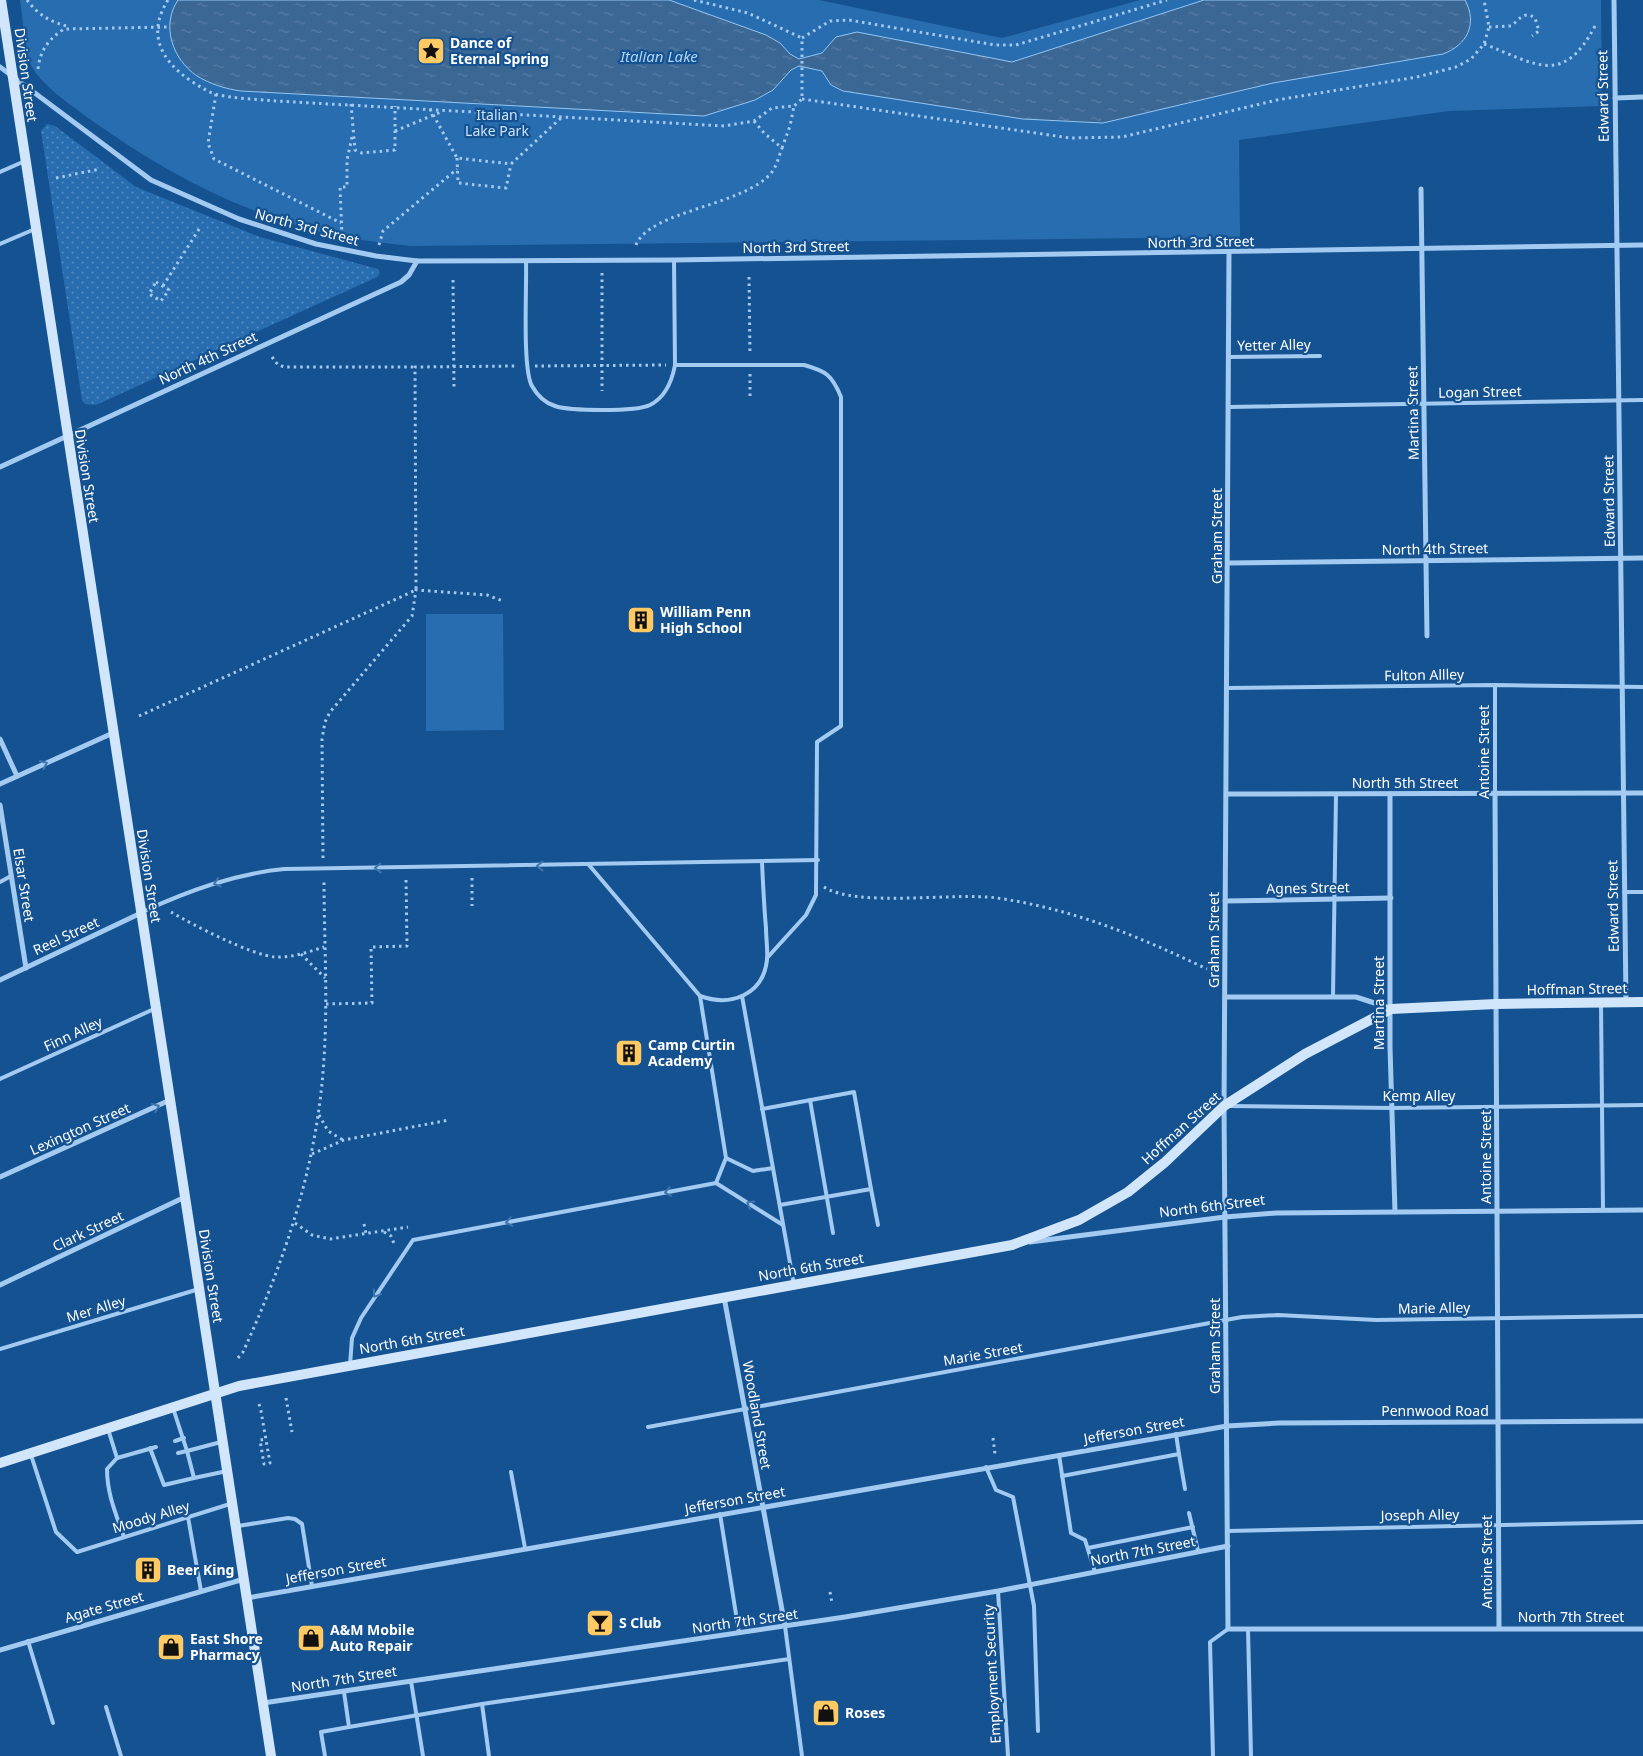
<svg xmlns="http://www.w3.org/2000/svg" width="1643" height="1756" font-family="'Noto Sans',sans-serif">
<defs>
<pattern id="grass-dots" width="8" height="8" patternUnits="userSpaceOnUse" patternTransform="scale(1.25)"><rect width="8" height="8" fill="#286db0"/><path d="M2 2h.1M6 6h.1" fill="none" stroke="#538ac0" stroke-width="1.8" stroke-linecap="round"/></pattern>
<pattern id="water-ripples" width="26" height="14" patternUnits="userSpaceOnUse" patternTransform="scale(1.25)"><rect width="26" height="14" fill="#3b6795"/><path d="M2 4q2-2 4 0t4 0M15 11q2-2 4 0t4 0" fill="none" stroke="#587ea5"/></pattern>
</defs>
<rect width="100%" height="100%" fill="#155291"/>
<path fill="url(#grass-dots)" d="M 47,124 L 55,126 L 136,187 L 260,237 L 378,269 L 380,273 L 377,277 L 96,405 L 85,404 L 82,400 L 41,131 Z"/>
<g fill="#286db0">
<path d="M 20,0 L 819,0 L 1002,38 L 1140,0 L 1601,0 L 1602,106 L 1449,111 L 1239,140 L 1240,237 L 410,246 C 388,243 365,241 343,237 C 251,218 170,176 94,122 C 75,108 43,87 32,67 C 24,51 23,18 20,0 Z"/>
<path d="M 426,614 L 503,614 L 504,730 L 426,731 Z"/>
</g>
<path fill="url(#water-ripples)" stroke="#95c6f3" d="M 178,0 L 669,0 L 766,35 L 780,43 L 790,54 L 799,59 L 822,53 L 836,37 L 857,32 L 1012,62 L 1204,0 L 1465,0 C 1478,24 1467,45 1443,54 L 1273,83 L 1103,123 L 1023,119 L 843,91 L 831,85 L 822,71 L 799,66 L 791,70 L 773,90 L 755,100 L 704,116 L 241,91 C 226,89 210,84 197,76 C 172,59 161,25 178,0 Z"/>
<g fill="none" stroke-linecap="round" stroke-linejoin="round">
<g stroke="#a3caf1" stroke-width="3" stroke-dasharray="2.5 4" stroke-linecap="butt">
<path d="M 27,0 C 39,16 51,22 70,27"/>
<path d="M 168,0 C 147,33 160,60 191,81 C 199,86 206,91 215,94 C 234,99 256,99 276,101 L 724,126 L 754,121 L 772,108 L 794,106 L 802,99 L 802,38"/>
<path d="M 694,0 L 748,13 L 802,38"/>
<path d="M 1489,27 L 1511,26 C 1519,20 1524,10 1535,18 L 1539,31 L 1532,36"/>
<path d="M 802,38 L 830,21 L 849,20 L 995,45 L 1016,45 L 1167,0"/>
<path d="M 1484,44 C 1536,64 1563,87 1595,26"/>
<path d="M 38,69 C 40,50 49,39 64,29 L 169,27"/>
<path d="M 216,94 L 208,143 L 214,159 L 341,223"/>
<path d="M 802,99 L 1070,138 L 1122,137 L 1277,100 L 1417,77 L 1456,67 L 1471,59 L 1484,44 L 1489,27 L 1484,0"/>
<path d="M 351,104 L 355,150 L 362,153 L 395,150 L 395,106"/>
<path d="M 430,109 L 457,158 L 511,164 L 562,117"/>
<path d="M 754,121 L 764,133 L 782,148 L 790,126 L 794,106"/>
<path d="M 395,131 L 443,111"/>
<path d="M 457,158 L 458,183 L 506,188 L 511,164"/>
<path d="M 56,178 L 100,169"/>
<path d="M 342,236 L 340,187 L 347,187 L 347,160 L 352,137"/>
<path d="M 379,245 L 383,231 L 457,169"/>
<path d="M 636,245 C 650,210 745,206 772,172 C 777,165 779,156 782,148"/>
<path d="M 602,273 L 602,391"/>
<path d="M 749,277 L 750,355"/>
<path d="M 453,280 L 454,387"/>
<path d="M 156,282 L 169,290 L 161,301 L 149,294 Z"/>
<path d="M 163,286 L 201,226"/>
<path d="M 272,357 L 278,365 L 285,367 L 415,367"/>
<path d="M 535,366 L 666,365"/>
<path d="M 750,396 L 750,374"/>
<path d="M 139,716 L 416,590 L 415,367 L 518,366"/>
<path d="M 323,858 L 322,739 L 325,722 L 330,712 L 412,616 L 416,590 L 487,595 L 503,601"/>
<path d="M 472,878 L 472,906"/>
<path d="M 824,887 C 857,908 953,892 997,898 C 1073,909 1138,936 1207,969"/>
<path d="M 171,912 C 193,925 251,955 275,957 C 292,958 308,952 324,947"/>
<path d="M 301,954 L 325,978"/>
<path d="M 326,1004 L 372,1003 L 371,947 L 407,946 L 406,879"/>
<path d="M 319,1115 L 328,1131 L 343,1140"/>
<path d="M 312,1154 L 344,1140 L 449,1120"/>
<path d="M 295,1223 L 312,1235 L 330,1239 L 408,1227"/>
<path d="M 364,1224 L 366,1234"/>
<path d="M 384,1232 L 391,1236 L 395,1246"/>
<path d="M 238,1358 L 243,1352 C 286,1258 318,1162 324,1058 C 328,998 324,938 324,879"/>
<path d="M 286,1398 L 292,1432"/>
<path d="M 259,1404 L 261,1411 L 270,1463 L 264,1464 L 260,1440 L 266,1439"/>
<path d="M 993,1438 L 995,1454"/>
<path d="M 830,1592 L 832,1603"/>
</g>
<g stroke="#a3caf1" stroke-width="4">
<path d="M 0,172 L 25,161"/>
<path d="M 0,244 L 35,229"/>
<path d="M 526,261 C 527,286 522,369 532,386 C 537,395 545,403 555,406 C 569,411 636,412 650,405 C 666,397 672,381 675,365 L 674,260"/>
<path d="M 1228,357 L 1320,356"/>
<path d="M 675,365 L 804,365 C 826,371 832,375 841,397 L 841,726 L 817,742 L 816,895 L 806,915 L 767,958"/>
<path d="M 1228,407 L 1643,400"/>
<path d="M 1495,685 L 1495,794"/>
<path d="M 1228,688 L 1495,685 L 1643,687"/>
<path d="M 589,865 L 700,996 L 726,1158 L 716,1183"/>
<path d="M 0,882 L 11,876"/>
<path d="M 1624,892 L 1643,892"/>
<path d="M 142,912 C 188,891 234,874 284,869 L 818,860"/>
<path d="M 700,996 C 731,1007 763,995 767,960 C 768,950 766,939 766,928 C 764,906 763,884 762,862"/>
<path d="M 742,996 L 794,1285"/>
<path d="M 1333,996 L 1336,794"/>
<path d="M 1601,1003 L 1603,1210"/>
<path d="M 0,1079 L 154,1009"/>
<path d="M 810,1100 L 833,1233"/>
<path d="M 1229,1106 L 1392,1108 L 1643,1105"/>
<path d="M 762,1109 L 854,1092 L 871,1189 L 780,1205"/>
<path d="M 726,1158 L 753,1171 L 773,1168"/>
<path d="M 871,1189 L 878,1225"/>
<path d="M 0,1349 L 199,1289"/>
<path d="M 350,1365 L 352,1338 L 361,1318 L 413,1240 L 716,1183 L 783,1225"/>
<path d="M 173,1408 L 187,1451 L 178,1453"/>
<path d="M 648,1427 L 1242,1317 L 1278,1315 L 1376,1320 L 1643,1316"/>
<path d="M 108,1429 L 117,1458 L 107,1469 C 107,1494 116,1514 124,1537"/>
<path d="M 1176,1434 L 1179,1454"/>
<path d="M 175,1441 L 184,1438"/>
<path d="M 221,1442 L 187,1451 L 194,1478 L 227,1471"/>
<path d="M 150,1448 L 164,1485 L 194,1478"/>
<path d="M 31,1455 L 56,1532 L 77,1552 L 230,1504"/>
<path d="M 1059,1455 L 1071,1533 L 1085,1540 L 1095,1572"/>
<path d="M 117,1458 L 156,1447"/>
<path d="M 986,1467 L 996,1490 L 1013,1497 L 1034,1606 L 1038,1731"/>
<path d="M 511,1472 L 525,1548"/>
<path d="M 1062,1476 L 1179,1454 L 1185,1489"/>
<path d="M 1189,1513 L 1198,1551"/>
<path d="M 720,1514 L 739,1633"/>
<path d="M 188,1517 L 201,1591"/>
<path d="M 238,1526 L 288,1518 L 295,1519 L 302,1524 L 312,1586"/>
<path d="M 1228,1531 L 1643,1522"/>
<path d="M 1088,1548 L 1193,1527"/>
<path d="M 998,1591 L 1008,1756"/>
<path d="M 785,1626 L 802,1756"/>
<path d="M 1248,1629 L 1251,1756"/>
<path d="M 28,1641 L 53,1723"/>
<path d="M 411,1681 L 423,1756"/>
<path d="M 482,1704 L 489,1756"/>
<path d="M 106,1707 L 121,1756"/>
<path d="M 349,1727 L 482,1704 L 789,1659"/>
<path d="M 325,1756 L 321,1732 L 349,1727 L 344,1692"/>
<path d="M 1213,1756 L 1210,1642 L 1228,1629"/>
</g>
<g stroke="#a3caf1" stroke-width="5">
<path d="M 1614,0 L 1626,1002"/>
<path d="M 0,67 L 151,180 L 239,219 L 316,244 L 376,256 L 417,261 L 674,260 L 1643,245"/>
<path d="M 1615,98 L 1643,97"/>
<path d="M 1421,189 L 1427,636"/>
<path d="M 1229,253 L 1224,1106 L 1228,1629 L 1643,1629"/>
<path d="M 0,467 L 401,282 L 409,275 L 417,261"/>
<path d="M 1228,563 L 1643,558"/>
<path d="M 0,739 L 17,776"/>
<path d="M 0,784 L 113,733"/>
<path d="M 1227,794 L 1643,793"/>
<path d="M 1390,794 L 1390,1047 L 1395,1212"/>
<path d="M 1495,794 L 1499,1628"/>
<path d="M 0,805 L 26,968"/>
<path d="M 1225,901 L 1391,898"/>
<path d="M 0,980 L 141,913"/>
<path d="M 1225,997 L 1356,997 L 1390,1008"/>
<path d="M 0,1177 L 170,1100"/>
<path d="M 1030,1242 L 1225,1217 L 1276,1213 L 1643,1210"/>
<path d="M 0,1285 L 185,1197"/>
<path d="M 724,1297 L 785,1626"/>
<path d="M 247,1598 L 1227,1426 L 1279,1423 L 1643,1421"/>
<path d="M 0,1650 L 244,1579"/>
<path d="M 263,1703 L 845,1617 L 998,1591 L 1228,1546"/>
</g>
<g stroke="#d1e6fb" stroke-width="10">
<path d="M 1,0 L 271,1756"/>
<path d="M 0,1463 L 239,1386 L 1012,1245 L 1079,1220 L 1128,1192 L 1164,1163 L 1224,1106 L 1305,1054 L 1391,1009 L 1496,1004 L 1643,1002"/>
</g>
</g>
<defs><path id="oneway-chevron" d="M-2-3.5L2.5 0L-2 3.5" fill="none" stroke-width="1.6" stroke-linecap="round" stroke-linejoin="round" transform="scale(1.25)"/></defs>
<g stroke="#4076ae">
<use href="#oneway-chevron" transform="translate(44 764) rotate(-25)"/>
<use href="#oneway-chevron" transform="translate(540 866) rotate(180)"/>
<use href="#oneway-chevron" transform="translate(378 868) rotate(179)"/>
<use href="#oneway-chevron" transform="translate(217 883) rotate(162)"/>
<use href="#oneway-chevron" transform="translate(156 1107) rotate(-24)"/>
<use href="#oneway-chevron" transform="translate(668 1192) rotate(169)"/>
<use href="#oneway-chevron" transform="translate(750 1204) rotate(-148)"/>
<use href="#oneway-chevron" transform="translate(509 1222) rotate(169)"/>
<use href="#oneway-chevron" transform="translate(376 1294) rotate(124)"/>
</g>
<defs>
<g id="sight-square" transform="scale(1.4375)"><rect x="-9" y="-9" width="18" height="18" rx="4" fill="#ffc963" stroke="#155291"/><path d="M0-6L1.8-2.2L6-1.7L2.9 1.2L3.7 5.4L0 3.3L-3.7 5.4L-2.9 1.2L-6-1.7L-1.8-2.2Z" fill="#111"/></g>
<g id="building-square" transform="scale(1.4375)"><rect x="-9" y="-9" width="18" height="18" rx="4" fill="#ffc963" stroke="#155291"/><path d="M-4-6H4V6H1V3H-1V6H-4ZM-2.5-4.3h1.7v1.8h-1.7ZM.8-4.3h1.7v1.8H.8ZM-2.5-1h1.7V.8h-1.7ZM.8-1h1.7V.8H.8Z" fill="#111"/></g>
<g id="bar-square" transform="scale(1.4375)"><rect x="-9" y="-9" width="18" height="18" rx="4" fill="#ffc963" stroke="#155291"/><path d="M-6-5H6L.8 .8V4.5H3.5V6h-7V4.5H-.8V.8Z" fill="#111"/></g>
<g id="shop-square" transform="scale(1.4375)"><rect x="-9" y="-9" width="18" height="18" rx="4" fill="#ffc963" stroke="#155291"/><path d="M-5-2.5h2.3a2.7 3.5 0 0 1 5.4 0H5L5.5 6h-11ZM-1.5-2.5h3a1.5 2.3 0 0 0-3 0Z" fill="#111"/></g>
</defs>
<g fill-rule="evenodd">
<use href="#sight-square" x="431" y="51"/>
<use href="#building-square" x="641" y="620"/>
<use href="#building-square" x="629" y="1053"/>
<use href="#building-square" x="148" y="1570"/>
<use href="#bar-square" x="600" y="1623"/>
<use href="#shop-square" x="311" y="1638"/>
<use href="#shop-square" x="171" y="1647"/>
<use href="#shop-square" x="826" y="1713"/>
</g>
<g text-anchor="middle" stroke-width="4.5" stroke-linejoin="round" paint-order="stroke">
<g font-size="14" font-weight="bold" fill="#fff" stroke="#155291" text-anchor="start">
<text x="450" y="48">Dance of<tspan x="450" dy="16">Eternal Spring</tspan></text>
<text x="660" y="617">William Penn<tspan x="660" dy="16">High School</tspan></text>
<text x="648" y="1050">Camp Curtin<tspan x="648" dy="16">Academy</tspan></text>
<text x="167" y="1575">Beer King</text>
<text x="619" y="1628">S Club</text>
<text x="330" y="1635">A&amp;M Mobile<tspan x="330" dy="16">Auto Repair</tspan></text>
<text x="190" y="1644">East Shore<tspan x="190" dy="16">Pharmacy</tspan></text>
<text x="845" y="1718">Roses</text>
</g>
<g font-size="14" fill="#fff" stroke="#155291">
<text transform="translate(26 75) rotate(82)" y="5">Division Street</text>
<text transform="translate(1603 96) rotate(-91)" y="5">Edward Street</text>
<text transform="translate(307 227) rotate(15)" y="5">North 3rd Street</text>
<text transform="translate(1201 242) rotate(-1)" y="5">North 3rd Street</text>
<text transform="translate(796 247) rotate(-1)" y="5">North 3rd Street</text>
<text transform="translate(1274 345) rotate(-1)" y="5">Yetter Alley</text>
<text transform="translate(208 358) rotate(-25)" y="5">North 4th Street</text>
<text transform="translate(1480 392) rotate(-1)" y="5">Logan Street</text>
<text transform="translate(1413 413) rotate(-91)" y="5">Martina Street</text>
<text transform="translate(87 476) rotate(81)" y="5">Division Street</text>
<text transform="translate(1609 501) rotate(-91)" y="5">Edward Street</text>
<text transform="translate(1217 536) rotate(-90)" y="5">Graham Street</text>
<text transform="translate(1435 549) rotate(-1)" y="5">North 4th Street</text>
<text transform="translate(1424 675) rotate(-1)" y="5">Fulton Allley</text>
<text transform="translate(1484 752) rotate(-90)" y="5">Antoine Street</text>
<text x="1405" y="788">North 5th Street</text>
<text transform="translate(149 876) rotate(81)" y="5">Division Street</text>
<text transform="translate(24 885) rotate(81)" y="5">Elsar Street</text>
<text transform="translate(1308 888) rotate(-1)" y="5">Agnes Street</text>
<text transform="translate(1613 906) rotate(-91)" y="5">Edward Street</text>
<text transform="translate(66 936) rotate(-25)" y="5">Reel Street</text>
<text transform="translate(1214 940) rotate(-90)" y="5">Graham Street</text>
<text transform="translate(1577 989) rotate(-1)" y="5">Hoffman Street</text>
<text transform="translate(1379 1003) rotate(-90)" y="5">Martina Street</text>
<text transform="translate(73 1034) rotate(-25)" y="5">Finn Alley</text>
<text x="1419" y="1101">Kemp Alley</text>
<text transform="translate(1181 1128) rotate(-42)" y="5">Hoffman Street</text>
<text transform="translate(80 1129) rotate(-24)" y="5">Lexington Street</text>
<text transform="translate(1486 1157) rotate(-90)" y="5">Antoine Street</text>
<text transform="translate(1212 1206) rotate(-7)" y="5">North 6th Street</text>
<text transform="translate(88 1231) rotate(-25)" y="5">Clark Street</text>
<text transform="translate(811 1267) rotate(-10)" y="5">North 6th Street</text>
<text transform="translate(211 1276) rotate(81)" y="5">Division Street</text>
<text transform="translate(1434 1308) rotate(-1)" y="5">Marie Alley</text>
<text transform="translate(96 1309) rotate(-17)" y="5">Mer Alley</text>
<text transform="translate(412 1340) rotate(-10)" y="5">North 6th Street</text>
<text transform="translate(1215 1346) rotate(-90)" y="5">Graham Street</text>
<text transform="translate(983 1354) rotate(-10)" y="5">Marie Street</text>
<text x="1435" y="1416">Pennwood Road</text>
<text transform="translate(757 1415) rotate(80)" y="5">Woodland Street</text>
<text transform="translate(1134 1430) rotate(-10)" y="5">Jefferson Street</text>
<text transform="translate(735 1500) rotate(-10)" y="5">Jefferson Street</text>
<text transform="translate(1420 1515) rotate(-1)" y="5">Joseph Alley</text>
<text transform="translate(151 1517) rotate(-17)" y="5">Moody Alley</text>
<text transform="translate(1143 1551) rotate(-11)" y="5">North 7th Street</text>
<text transform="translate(1487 1562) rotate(-90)" y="5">Antoine Street</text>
<text transform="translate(336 1570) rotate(-10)" y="5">Jefferson Street</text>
<text transform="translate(104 1607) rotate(-16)" y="5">Agate Street</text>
<text x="1571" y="1622">North 7th Street</text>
<text transform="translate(745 1621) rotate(-8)" y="5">North 7th Street</text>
<text transform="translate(992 1674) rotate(-93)" y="5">Employment Security</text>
<text transform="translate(344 1679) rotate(-9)" y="5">North 7th Street</text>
</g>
<g font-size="14" fill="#cae3fc" stroke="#155291">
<text x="497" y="120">Italian<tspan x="497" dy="16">Lake Park</tspan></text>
</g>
<g font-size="15" font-style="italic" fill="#afd4f8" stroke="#155291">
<text x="659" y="62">Italian Lake</text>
</g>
</g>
</svg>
